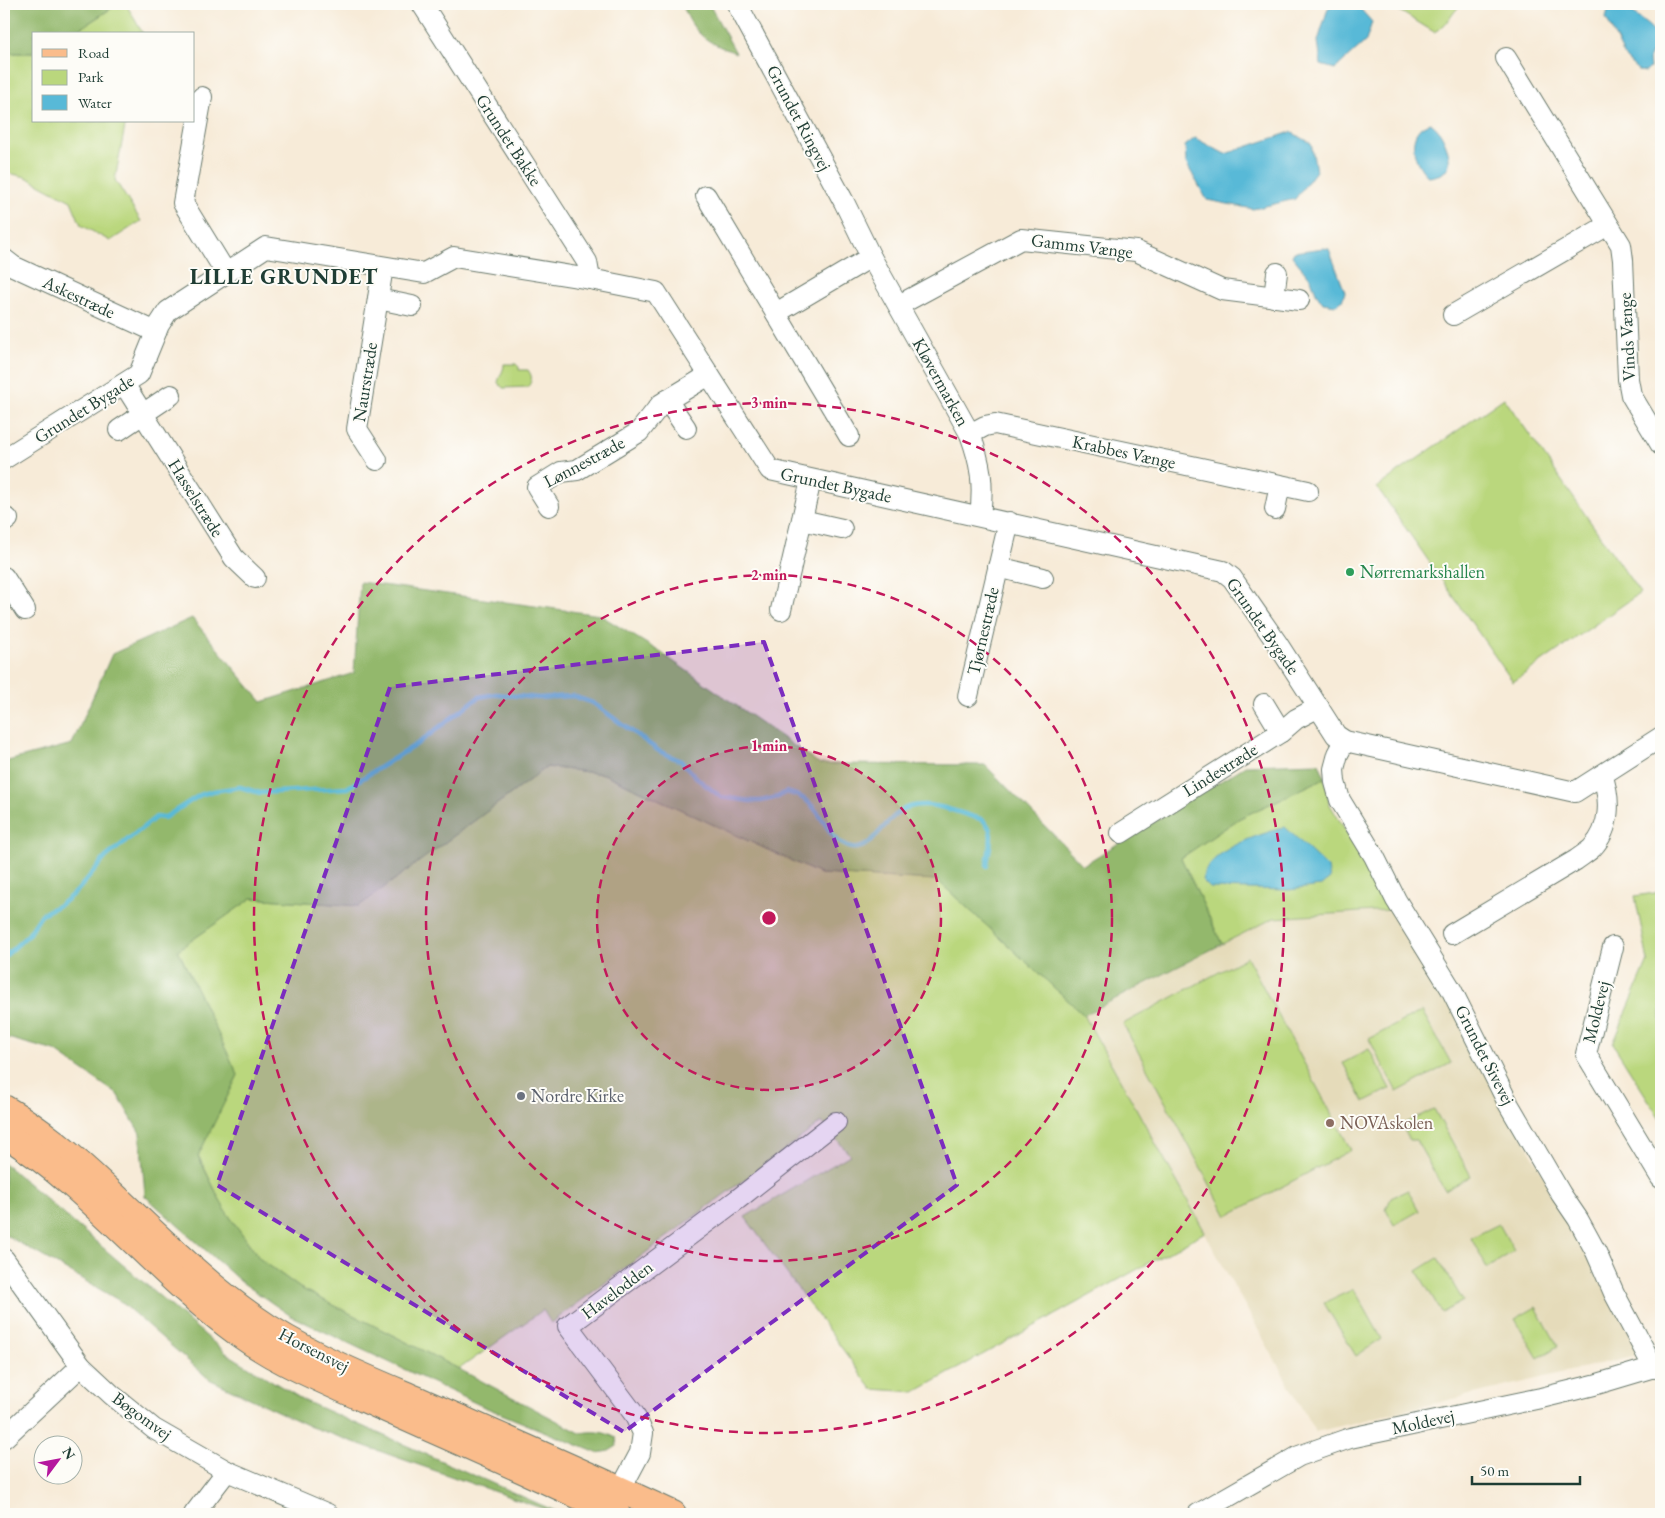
<svg xmlns="http://www.w3.org/2000/svg" width="1665" height="1518" font-family="'EB Garamond',serif">
<rect width="100%" height="100%" fill="#fdfcf7"/>
<filter id="ink" filterUnits="userSpaceOnUse"><feTurbulence type="fractalNoise" baseFrequency=".02" numOctaves="2"/><feDisplacementMap in="SourceGraphic" scale="10" xChannelSelector="R" yChannelSelector="G"/><feConvolveMatrix kernelMatrix="1 2 1 2 8 2 1 2 1" color-interpolation-filters="sRGB"/></filter>
<filter id="wash" filterUnits="userSpaceOnUse"><feTurbulence type="fractalNoise" baseFrequency=".0096" numOctaves="4" result="noise"/><feDisplacementMap in="SourceGraphic" scale="20" xChannelSelector="R" yChannelSelector="G"/><feGaussianBlur stdDeviation="1.12" result="paint"/><feColorMatrix in="noise" values="0 0 0 0 0 0 0 0 0 0 0 0 0 0 0 0 0 1.4 0 .05"/><feComposite in="paint" operator="in"/></filter>
<g filter="url(#wash)">
<rect width="100%" height="100%" fill="#f7ebd8"/>
<path fill="#e5dbba" d="M 1398,909 L 1641,1354 L 1315,1432 L 1084,1015 L 1272,919 Z"/>
<g fill="#bad77d" stroke="#6c8a58">
<path d="M 118,4 L 126,4 L 143,34 L 72,34 Z"/>
<path d="M 1388,4 L 1462,4 C 1450,14 1449,25 1434,32 Z"/>
<path d="M 4,53 L 34,53 L 34,121 L 126,121 L 115,180 L 141,221 L 110,241 L 81,225 L 71,201 L 26,177 L 4,172 Z"/>
<path d="M 504,364 L 516,364 L 519,367 L 519,370 L 528,370 C 533,377 532,380 528,387 L 503,388 L 498,383 C 499,375 504,372 504,364 Z"/>
<path d="M 1504,398 L 1640,593 L 1513,682 L 1377,487 Z"/>
<path d="M 547,767 L 604,774 L 820,874 L 937,880 L 1084,1015 L 1205,1232 L 915,1392 L 872,1389 L 745,1217 L 850,1155 L 822,1122 L 551,1323 L 543,1310 L 459,1369 L 300,1288 L 260,1259 L 225,1210 L 198,1155 L 238,1075 L 178,950 L 252,898 L 359,906 Z"/>
<path d="M 1325,778 L 1329,803 L 1354,844 L 1388,910 L 1274,918 L 1222,944 L 1181,858 L 1240,818 Z"/>
<path d="M 1661,892 L 1661,1120 L 1613,1044 L 1648,961 L 1635,896 Z"/>
<path d="M 1247,957 L 1351,1150 L 1227,1216 L 1123,1024 Z"/>
<path d="M 1422,1011 L 1451,1063 L 1397,1092 L 1369,1039 Z"/>
<path d="M 1369,1049 L 1390,1089 L 1364,1102 L 1343,1063 Z"/>
<path d="M 1434,1109 L 1471,1176 L 1445,1191 L 1416,1140 L 1409,1140 L 1401,1125 Z"/>
<path d="M 1408,1190 L 1419,1211 L 1394,1225 L 1386,1210 L 1391,1198 Z"/>
<path d="M 1499,1224 L 1514,1251 L 1487,1268 L 1471,1238 Z"/>
<path d="M 1438,1258 L 1463,1301 L 1442,1313 L 1417,1271 Z"/>
<path d="M 1354,1289 L 1382,1339 L 1356,1356 L 1324,1303 Z"/>
<path d="M 1536,1307 L 1558,1346 L 1538,1358 L 1515,1319 Z"/>
</g>
<g fill="#93b86c" stroke="#597a50">
<path d="M 4,4 L 118,4 L 72,34 L 34,34 L 34,53 L 4,53 Z"/>
<path d="M 682,4 L 709,4 L 736,53 C 706,42 694,35 682,4 Z"/>
<path d="M 360,582 L 600,615 L 660,652 L 820,764 L 985,765 L 1083,865 L 1247,765 L 1319,763 L 1325,778 L 1240,818 L 1181,858 L 1222,944 L 1084,1015 L 937,880 L 820,874 L 604,774 L 547,767 L 359,906 L 252,898 L 178,950 L 238,1075 L 198,1156 L 225,1210 L 260,1259 L 300,1288 L 459,1369 L 580,1433 C 594,1431 604,1431 616,1438 L 617,1446 L 609,1451 L 597,1453 L 482,1406 L 291,1316 L 240,1281 L 145,1196 L 140,1133 L 117,1094 L 55,1051 L 4,1037 L 4,762 L 72,744 L 112,654 L 192,618 L 262,702 L 354,673 Z"/>
<path d="M 4,1163 L 226,1353 L 305,1401 L 562,1514 L 558,1514 L 311,1427 L 209,1379 L 120,1301 L 4,1234 Z"/>
</g>
<g fill="#58b9d7" stroke="#3c7b86">
<path d="M 1337,4 L 1357,5 L 1372,22 L 1366,41 L 1335,69 L 1321,65 L 1318,41 L 1328,8 Z"/>
<path d="M 1610,4 L 1627,4 L 1629,10 L 1650,27 L 1658,41 L 1649,57 L 1650,68 L 1646,72 L 1639,71 L 1626,59 L 1606,18 Z"/>
<path d="M 1430,123 C 1438,127 1443,137 1446,145 C 1452,164 1451,174 1429,177 C 1413,165 1404,130 1430,123 Z"/>
<path d="M 1291,132 L 1311,143 L 1316,171 L 1295,199 L 1253,209 L 1207,200 L 1186,163 L 1185,146 L 1195,138 L 1225,154 Z"/>
<path d="M 1324,248 L 1329,249 L 1345,292 L 1342,301 L 1336,305 L 1323,303 L 1316,293 L 1311,279 L 1292,256 L 1294,252 Z"/>
<path d="M 1285,827 L 1328,868 L 1330,879 L 1321,886 L 1289,890 L 1210,888 L 1202,880 C 1208,849 1259,835 1285,827 Z"/>
</g>
<g fill="none" stroke-linecap="round" stroke-linejoin="round">
<path stroke="#58b9d7" stroke-width="4.5" d="M 4,957 L 28,935 L 42,914 L 61,904 L 77,891 L 106,857 L 156,817 L 164,818 L 200,795 L 213,791 L 240,787 L 260,793 L 347,788 L 417,744 L 479,697 L 496,694 L 538,698 L 573,696 L 593,703 L 659,751 L 681,761 L 699,780 L 721,797 L 750,801 L 761,801 L 778,797 L 786,792 C 794,794 801,796 807,801 C 825,815 828,842 852,848 C 873,852 885,815 909,807 C 933,800 958,813 981,819 C 998,829 988,849 987,866"/>
</g>
</g>
<g filter="url(#ink)">
<g fill="none" stroke-linecap="round" stroke-linejoin="round">
<g stroke="#6b7a6d" stroke-width="22">
<g id="minor">
<path d="M 422,4 L 587,262 L 590,279"/>
<path d="M 737,4 L 844,202 L 871,257 L 970,434 C 981,464 984,484 980,516"/>
<path d="M 1506,58 L 1621,245 L 1623,260 L 1628,379 L 1631,395 L 1661,445"/>
<path d="M 202,97 L 183,203 L 226,273"/>
<path d="M 706,196 L 849,436"/>
<path d="M 4,259 L 13,266 L 156,332"/>
<path d="M 1274,297 L 1277,273"/>
<path d="M 378,299 L 412,306"/>
<path d="M 899,305 L 1021,239 L 1136,251 L 1222,290 L 1299,300"/>
<path d="M 776,313 L 871,257"/>
<path d="M 1453,315 L 1608,225"/>
<path d="M 124,384 L 234,558 L 255,578"/>
<path d="M 667,400 L 686,428"/>
<path d="M 119,430 L 171,395"/>
<path d="M 970,434 L 985,426 L 995,424 L 1308,491"/>
<path d="M 4,459 L 139,374 L 159,325 L 168,311 L 266,247 L 424,273 L 454,257 L 590,279 L 656,292 L 770,470 L 1223,571 L 1232,578 L 1277,643 L 1336,735 L 1345,741 L 1575,792 L 1661,737"/>
<path d="M 377,460 L 357,429 L 383,267"/>
<path d="M 549,506 L 537,487 L 561,472 L 577,470 L 639,432 L 661,404 L 709,375"/>
<path d="M 1275,509 L 1280,485"/>
<path d="M 802,520 L 842,529"/>
<path d="M 4,522 L 8,519"/>
<path d="M 998,567 L 1043,578"/>
<path d="M 4,577 L 25,610"/>
<path d="M 781,610 L 811,480"/>
<path d="M 968,696 L 1009,522"/>
<path d="M 1264,704 L 1281,732"/>
<path d="M 1345,741 L 1338,754 L 1334,769 L 1335,782 L 1340,800 L 1374,856 L 1396,900 L 1451,989 L 1509,1105 L 1561,1194 L 1578,1219 L 1596,1252 L 1614,1293 L 1654,1368"/>
<path d="M 1121,833 L 1281,732 L 1296,719 L 1319,707"/>
<path d="M 1452,934 L 1576,860 C 1581,856 1588,852 1592,848 C 1611,828 1611,799 1602,775"/>
<path d="M 1613,947 L 1586,1054 L 1661,1178"/>
<path d="M 4,1259 L 81,1366 L 112,1395 L 154,1429 L 227,1471 L 328,1514"/>
<path d="M 4,1438 L 81,1366"/>
<path d="M 614,1502 L 640,1453 L 643,1433 L 634,1414 L 568,1326 L 738,1199 L 836,1122"/>
<path d="M 194,1514 L 227,1471"/>
<path d="M 1198,1514 L 1299,1456 L 1350,1438 L 1541,1398 L 1594,1385 L 1661,1365"/>
</g>
</g>
<g stroke="#6b7a6d" stroke-width="28">
<g id="major">
<path d="M 4,1108 C 41,1129 73,1157 104,1186 C 152,1230 199,1279 253,1317 C 300,1351 362,1376 416,1399 C 502,1437 588,1474 673,1514"/>
<path d="M 4,1134 C 92,1188 156,1274 239,1334 C 277,1362 323,1380 366,1400 C 450,1438 534,1474 617,1514"/>
</g>
</g>
<use href="#minor" stroke="#fff" stroke-width="20"/>
<use href="#major" stroke="#fabc8b" stroke-width="26"/>
</g>
</g>
<path fill="#7b2cbf" fill-opacity="0.2" stroke="#7b2cbf" stroke-width="4" stroke-dasharray="10 6" stroke-linejoin="round" d="M 764,642 L 957,1185 L 624,1432 L 217,1185 L 390,687 Z"/>
<circle cx="769" cy="918" r="172" fill="#c2185b" fill-opacity=".12"/>
<g fill="none" stroke="#c2185b" stroke-width="2.5" stroke-dasharray="9 6">
<circle cx="769" cy="918" r="172"/>
<circle cx="769" cy="918" r="343"/>
<circle cx="769" cy="918" r="515"/>
</g>
<circle fill="#2e9e5b" stroke="#fdfcf7" stroke-width="2" cx="1350" cy="572" r="5"/>
<circle fill="#6b7280" stroke="#fdfcf7" stroke-width="2" cx="521" cy="1096" r="5"/>
<circle fill="#8d6e63" stroke="#fdfcf7" stroke-width="2" cx="1330" cy="1123" r="5"/>
<g text-anchor="middle" stroke-width="4" stroke-linejoin="round" paint-order="stroke">
<g font-size="18" fill="#1f3d34" stroke="#fdfcf7">
<text transform="translate(799 118) rotate(62)" y="6">Grundet Ringvej</text>
<text transform="translate(509 140) rotate(57)" y="6">Grundet Bakke</text>
<text transform="translate(1082 246) rotate(7)" y="6">Gamms Vænge</text>
<text transform="translate(79 297) rotate(25)" y="6">Askestræde</text>
<text transform="translate(1627 337) rotate(-93)" y="6">Vinds Vænge</text>
<text transform="translate(365 382) rotate(-81)" y="6">Naurstræde</text>
<text transform="translate(941 382) rotate(61)" y="6">Kløvermarken</text>
<text transform="translate(84 409) rotate(-32)" y="6">Grundet Bygade</text>
<text transform="translate(1124 452) rotate(12)" y="6">Krabbes Vænge</text>
<text transform="translate(584 462) rotate(-28)" y="6">Lønnestræde</text>
<text transform="translate(836 485) rotate(12)" y="6">Grundet Bygade</text>
<text transform="translate(196 498) rotate(58)" y="6">Hasselstræde</text>
<text transform="translate(1263 626) rotate(55)" y="6">Grundet Bygade</text>
<text transform="translate(983 631) rotate(-77)" y="6">Tjørnestræde</text>
<text transform="translate(1220 770) rotate(-32)" y="6">Lindestræde</text>
<text transform="translate(1596 1012) rotate(-76)" y="6">Moldevej</text>
<text transform="translate(1485 1055) rotate(63)" y="6">Grundet Sivevej</text>
<text transform="translate(617 1290) rotate(-37)" y="6">Havelodden</text>
<text transform="translate(314 1350) rotate(27)" y="6">Horsensvej</text>
<text transform="translate(142 1416) rotate(36)" y="6">Bøgomvej</text>
<text transform="translate(1423 1422) rotate(-12)" y="6">Moldevej</text>
</g>
<g font-size="18" fill="#27864d" stroke="#fdfcf7" text-anchor="start">
<text x="1360" y="578">Nørremarkshallen</text>
</g>
<g font-size="18" fill="#5b616d" stroke="#fdfcf7" text-anchor="start">
<text x="531" y="1102">Nordre Kirke</text>
</g>
<g font-size="18" fill="#785e54" stroke="#fdfcf7" text-anchor="start">
<text x="1340" y="1129">NOVAskolen</text>
</g>
<g font-size="22" font-weight="bold" letter-spacing="1" fill="#1f3d34" stroke="#fdfcf7">
<text x="284" y="284">LILLE GRUNDET</text>
</g>
</g>
<circle cx="769" cy="918" r="8" fill="#c2185b" stroke="#fdfcf7" stroke-width="2.5"/>
<g font-size="15" text-anchor="middle" font-weight="bold" fill="#c2185b" stroke="#fdfcf7" stroke-width="4" stroke-linejoin="round" paint-order="stroke">
<text x="769" y="408">3 min</text>
<text x="769" y="580">2 min</text>
<text x="769" y="751">1 min</text>
</g>
<rect width="1665" height="1518" fill="none" stroke="#fdfcf7" stroke-width="20"/>
<rect x="32" y="32" width="162" height="90" fill="#fdfcf7" stroke="#a4b0a9"/>
<rect x="42" y="49" width="25" height="8" fill="#fabc8b" stroke="#a4b0a9"/>
<text x="78" y="58" font-size="15" fill="#1f3d34">Road</text>
<rect x="42" y="70" width="25" height="15" fill="#bad77d" stroke="#a4b0a9"/>
<text x="78" y="82" font-size="15" fill="#1f3d34">Park</text>
<rect x="42" y="95" width="25" height="15" fill="#58b9d7" stroke="#a4b0a9"/>
<text x="78" y="108" font-size="15" fill="#1f3d34">Water</text>
<g transform="translate(58 1460) rotate(58)"><circle r="24" fill="#fdfcf7" stroke="#a4b0a9"/>
<path d="M0-4L9 19L0 12L-9 19Z" fill="#b5179e"/>
<text y="-8" font-size="14" font-weight="bold" text-anchor="middle" fill="#1f3d34">N</text>
</g>
<path d="M1472 1476v8h108v-8" fill="none" stroke="#1f3d34" stroke-width="2.5"/>
<text x="1480" y="1476" font-size="15" fill="#1f3d34" stroke="#fdfcf7" stroke-width="4" paint-order="stroke">50 m</text>
</svg>
